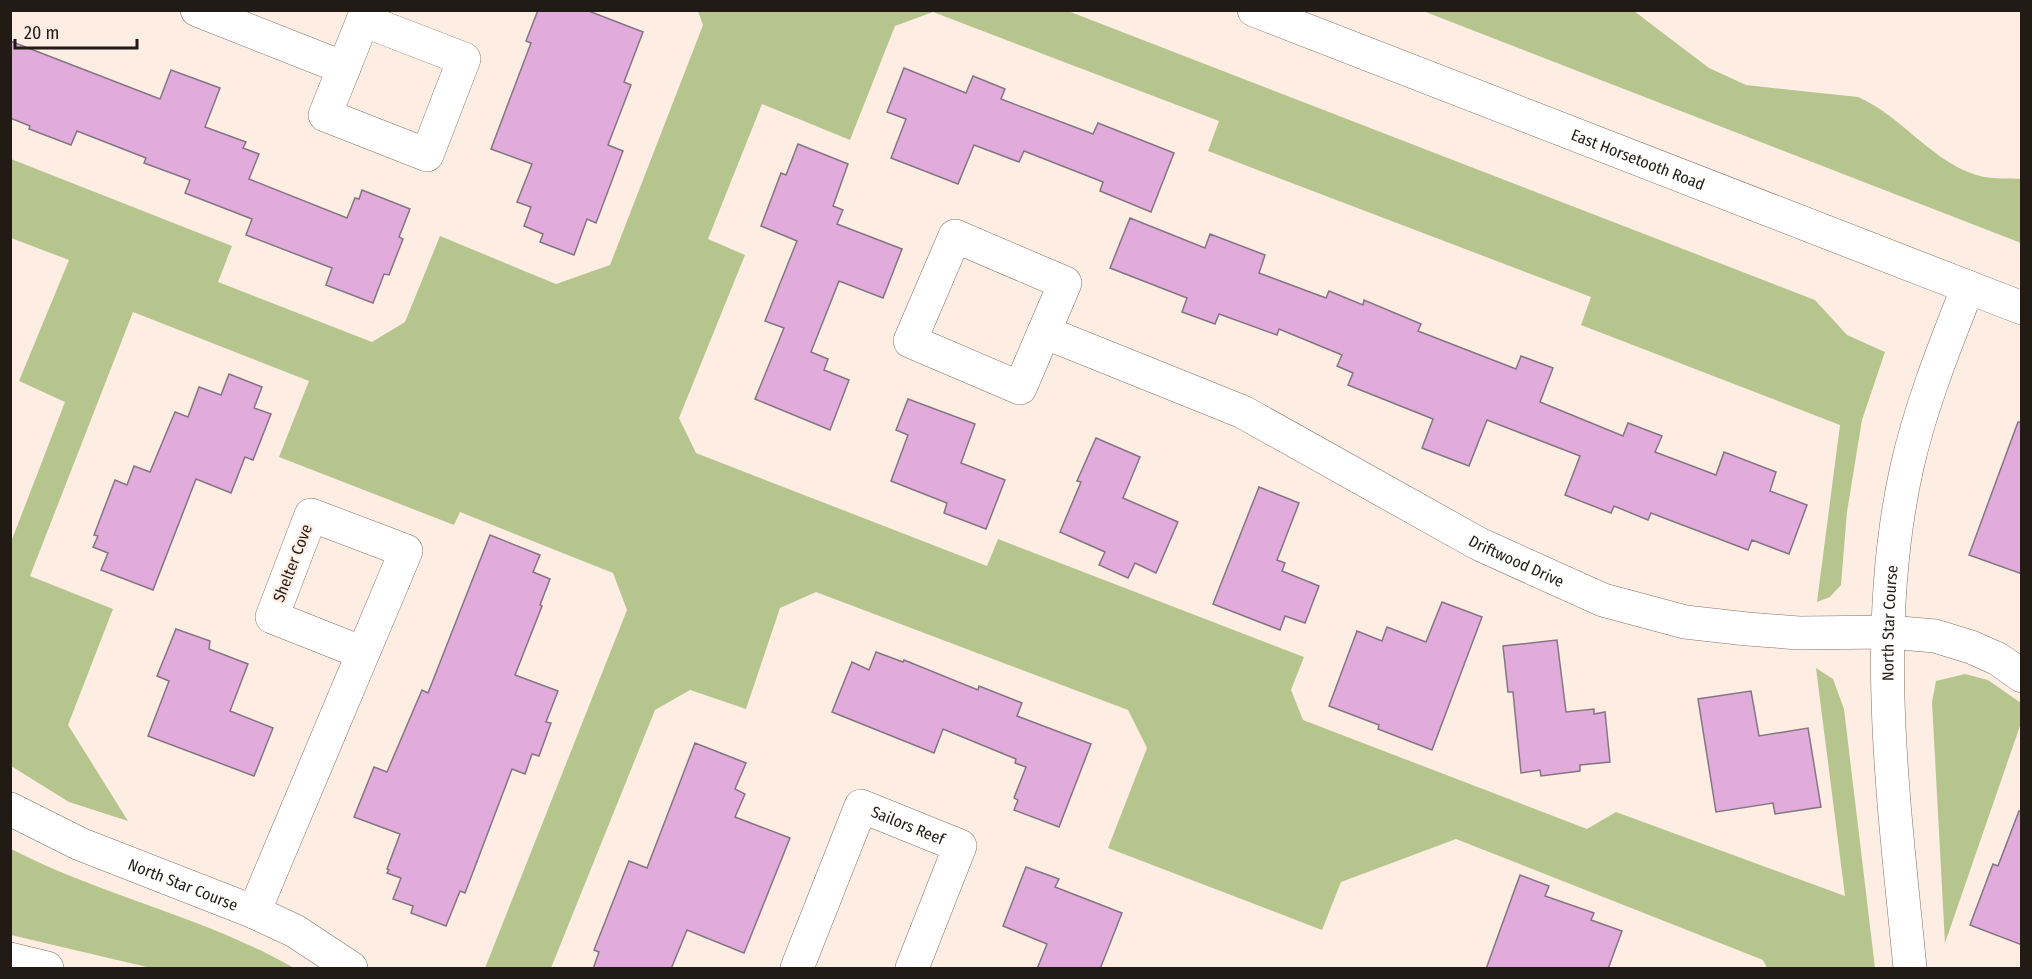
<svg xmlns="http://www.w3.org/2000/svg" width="2032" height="979" font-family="'Fira Sans Condensed',sans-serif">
<rect width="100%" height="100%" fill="#feede3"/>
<g fill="#b6c58e">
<path d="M 698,11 L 1068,11 L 1815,300 L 1847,335 L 1885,352 L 1862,420 L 1847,512 L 1841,585 L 1830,597 L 1817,602 L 1840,425 L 1581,325 L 1591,297 L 1208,151 L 1219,121 L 933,12 L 895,26 L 850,140 L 762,104 L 708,239 L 745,255 L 679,418 L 696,453 L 987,566 L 998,539 L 1304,657 L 1291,690 L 1303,720 L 1587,829 L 1616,812 L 1845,896 L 1816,668 L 1833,679 L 1844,709 L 1875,968 L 1767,968 L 1763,960 L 1456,839 L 1341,882 L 1322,930 L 1108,848 L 1147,748 L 1128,710 L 816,592 L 780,608 L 746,709 L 690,690 L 655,710 L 551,968 L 485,968 L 627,610 L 613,573 L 460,512 L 454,525 L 279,457 L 309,381 L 133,312 L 30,576 L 113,609 L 68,725 L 128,821 L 69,802 L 11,766 L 11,542 L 65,402 L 19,381 L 69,260 L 11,238 L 11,159 L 232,246 L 218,282 L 372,342 L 405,322 L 440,236 L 556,284 L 610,265 L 703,25 Z"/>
<path d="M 1423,11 L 1634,11 L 1709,68 L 1746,85 L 1858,97 C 1903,116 1934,166 1984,177 C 1996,179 2009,178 2021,179 L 2021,243 Z"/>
<path d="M 1965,674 L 1988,680 L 2021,703 L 2021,723 L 1945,943 L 1932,702 L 1936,681 Z"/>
<path d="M 11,849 C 102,896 205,917 294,968 L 151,968 L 11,935 Z"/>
</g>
<g fill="#e1acdb" stroke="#857583" stroke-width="1.5">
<path d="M 538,10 L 586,10 L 643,32 L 624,82 L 631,85 L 608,145 L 623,151 L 596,223 L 587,219 L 574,255 L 540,242 L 543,234 L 524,226 L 531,207 L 517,202 L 532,164 L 491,149 L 531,43 L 526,41 Z"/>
<path d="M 10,41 L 160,99 L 171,70 L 220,88 L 205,127 L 246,142 L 243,148 L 259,154 L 249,179 L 347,218 L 355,198 L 359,199 L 362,190 L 410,209 L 399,237 L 403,239 L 389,275 L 384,274 L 373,303 L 326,285 L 332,268 L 246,235 L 252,219 L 185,193 L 190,180 L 144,163 L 146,158 L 77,131 L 71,145 L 29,129 L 30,126 L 10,118 Z"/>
<path d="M 904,68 L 966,93 L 973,76 L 1005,89 L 1001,99 L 1093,134 L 1098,123 L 1174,153 L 1151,212 L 1100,191 L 1103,182 L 1024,151 L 1019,162 L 974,145 L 958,184 L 891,158 L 906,119 L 887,112 Z"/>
<path d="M 798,144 L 848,164 L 833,206 L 843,210 L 837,224 L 902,249 L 883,298 L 839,281 L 811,352 L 828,359 L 824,370 L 849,380 L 830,430 L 755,399 L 784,328 L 765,321 L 797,241 L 761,226 L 781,173 L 786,175 Z"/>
<path d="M 1130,218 L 1205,248 L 1210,234 L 1265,255 L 1259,273 L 1326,298 L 1329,291 L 1363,305 L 1364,300 L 1421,324 L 1418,331 L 1516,369 L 1521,356 L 1553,368 L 1540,402 L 1623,436 L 1628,423 L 1662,436 L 1655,452 L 1716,475 L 1724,452 L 1776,472 L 1770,491 L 1807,505 L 1789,554 L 1752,540 L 1748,550 L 1651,513 L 1648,520 L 1614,506 L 1611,513 L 1565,495 L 1580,456 L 1487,420 L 1469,466 L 1422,448 L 1433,419 L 1348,385 L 1353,373 L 1337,366 L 1342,355 L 1279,329 L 1277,335 L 1219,314 L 1215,324 L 1182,312 L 1187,298 L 1110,268 Z"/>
<path d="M 229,374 L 262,387 L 254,408 L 271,414 L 253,460 L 245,457 L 231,493 L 196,479 L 153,590 L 101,570 L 108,553 L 93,547 L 98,536 L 94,535 L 115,480 L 127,485 L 134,466 L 150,472 L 175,412 L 188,417 L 199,387 L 221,395 Z"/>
<path d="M 908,399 L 975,424 L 961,463 L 1005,480 L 986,529 L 944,513 L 947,503 L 891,481 L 908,435 L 896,430 Z"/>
<path d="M 2018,422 L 2022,422 L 2022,574 L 1969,555 Z"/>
<path d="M 1096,438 L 1140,457 L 1123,498 L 1178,522 L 1156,573 L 1135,563 L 1128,578 L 1099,565 L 1105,552 L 1060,532 L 1081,482 L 1077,481 Z"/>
<path d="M 1259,487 L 1299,503 L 1277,560 L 1285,563 L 1282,571 L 1319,586 L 1305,623 L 1285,616 L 1280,630 L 1213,604 Z"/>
<path d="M 490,535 L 540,555 L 533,572 L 550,579 L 540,605 L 542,606 L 515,675 L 558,691 L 546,722 L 551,723 L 539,756 L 532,754 L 525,774 L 512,769 L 465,893 L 460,891 L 446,926 L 411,913 L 413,906 L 393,899 L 401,878 L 387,873 L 389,870 L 387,869 L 400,834 L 354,817 L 374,767 L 387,772 L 422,690 L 428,693 Z"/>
<path d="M 1442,602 L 1482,617 L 1432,750 L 1378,729 L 1379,725 L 1329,706 L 1357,631 L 1382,641 L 1387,627 L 1426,642 Z"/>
<path d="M 176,629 L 210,641 L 209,649 L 248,664 L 230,711 L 273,728 L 254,776 L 148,736 L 169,681 L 157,676 Z"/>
<path d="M 1557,640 L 1566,712 L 1594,709 L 1594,714 L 1605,712 L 1610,762 L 1580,765 L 1580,771 L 1541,776 L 1540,770 L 1521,773 L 1513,692 L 1508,692 L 1503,646 Z"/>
<path d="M 876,652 L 903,662 L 904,660 L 978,690 L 979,686 L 1022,703 L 1017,716 L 1091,744 L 1059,827 L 1014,810 L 1018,800 L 1014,798 L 1026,767 L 1015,763 L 1016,759 L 943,729 L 934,753 L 832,712 L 852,662 L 869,670 Z"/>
<path d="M 1751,691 L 1759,736 L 1808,728 L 1821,807 L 1775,814 L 1773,803 L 1716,812 L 1698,699 Z"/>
<path d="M 695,743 L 746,763 L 735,789 L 745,794 L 735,817 L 790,838 L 744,953 L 687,930 L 671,969 L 593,969 L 599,952 L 594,950 L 629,861 L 647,868 Z"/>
<path d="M 2019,811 L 2022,812 L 2022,945 L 1970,925 L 1993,864 L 1998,866 Z"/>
<path d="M 1026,867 L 1059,879 L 1055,887 L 1122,913 L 1100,969 L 1037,969 L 1047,944 L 1003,926 Z"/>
<path d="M 1520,875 L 1549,886 L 1545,896 L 1594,913 L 1591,920 L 1622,931 L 1608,969 L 1486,969 Z"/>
</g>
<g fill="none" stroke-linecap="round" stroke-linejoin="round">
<g stroke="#847166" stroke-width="34">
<g id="minor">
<path d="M 197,10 L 344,68"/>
<path d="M 363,20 L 464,59 L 427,155 L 325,115 Z"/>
<path d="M 955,236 L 1065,283 L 1020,388 L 910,341 Z"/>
<path id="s1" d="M 1044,332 L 1243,412 L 1479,544 L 1603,600 L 1685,622 L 1747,629 L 1799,633 L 1889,632 L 1935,636 L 1971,647 L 1998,659 L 2022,676"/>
<path id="s2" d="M 10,809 L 80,844 L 254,912 L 295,931 L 351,968"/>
<path d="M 254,912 L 406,551 L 311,515 L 272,617 L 363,653"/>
<path d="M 10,959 L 47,968"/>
<path id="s3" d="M 797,968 L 861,806 L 960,846 L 912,968"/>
<path id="s4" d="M 1910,968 C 1894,803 1870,632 1907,467 C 1921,405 1945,346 1968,287"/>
</g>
</g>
<g stroke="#847166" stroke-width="34">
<g id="primary">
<path id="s5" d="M 1254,10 L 2022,308"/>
</g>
</g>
<use href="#minor" stroke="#fff" stroke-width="33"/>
<use href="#primary" stroke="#fff" stroke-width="33"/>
</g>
<g text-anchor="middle" stroke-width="4.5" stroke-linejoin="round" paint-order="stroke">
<g font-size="16" fill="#211a15" stroke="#feede3">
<text dy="6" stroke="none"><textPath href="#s5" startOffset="412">East Horsetooth Road</textPath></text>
<text dy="6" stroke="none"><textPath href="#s1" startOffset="526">Driftwood Drive</textPath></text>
<text transform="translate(292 563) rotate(-69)" y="6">Shelter Cove</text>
<text dy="6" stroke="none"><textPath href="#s4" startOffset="346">North Star Course</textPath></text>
<text dy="6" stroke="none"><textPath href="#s3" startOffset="225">Sailors Reef</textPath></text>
<text dy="6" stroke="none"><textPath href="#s2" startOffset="189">North Star Course</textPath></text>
</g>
</g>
<rect width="2032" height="979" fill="none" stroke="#211a15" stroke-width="24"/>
<path d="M15 39v9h122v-9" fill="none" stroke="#211a15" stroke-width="3"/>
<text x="24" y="39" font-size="18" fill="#211a15" stroke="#feede3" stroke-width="4.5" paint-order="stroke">20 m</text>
</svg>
